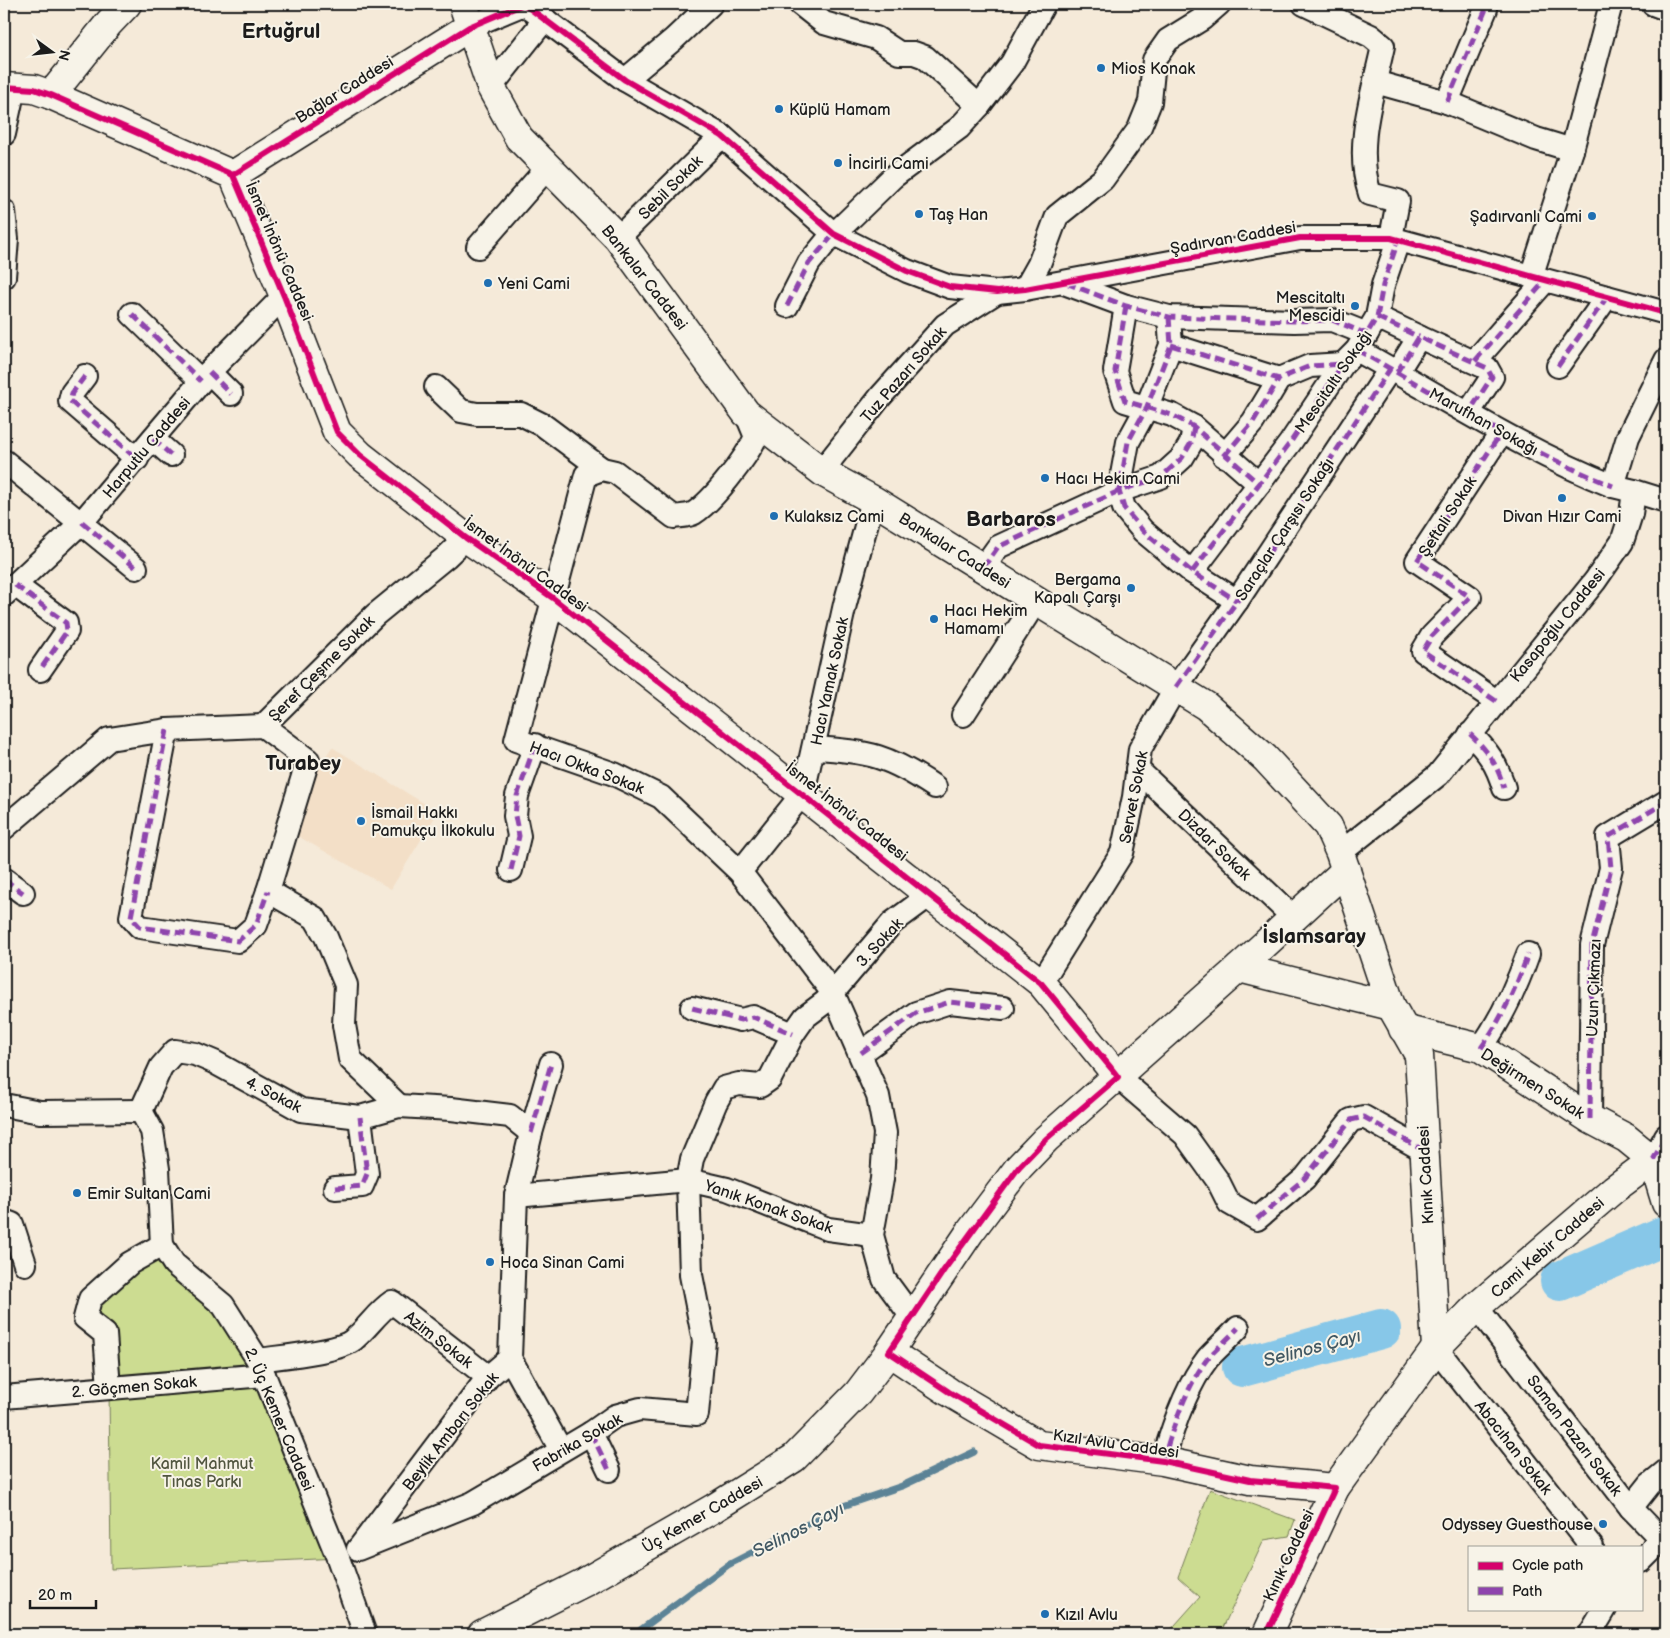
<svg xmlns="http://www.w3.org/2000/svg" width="1670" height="1638" font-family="'Balsamiq Sans',sans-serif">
<rect width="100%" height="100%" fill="#f5ead9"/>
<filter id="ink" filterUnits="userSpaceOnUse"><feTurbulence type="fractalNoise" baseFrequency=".02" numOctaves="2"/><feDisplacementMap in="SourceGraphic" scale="10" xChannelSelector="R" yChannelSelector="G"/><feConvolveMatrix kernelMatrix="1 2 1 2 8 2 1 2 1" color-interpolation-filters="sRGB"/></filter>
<g filter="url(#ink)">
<path fill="#f3dfc7" d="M 332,747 L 438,812 L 391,889 L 287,830 L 308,760 L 320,765 Z"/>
<g fill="#ccdc91" stroke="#747c56">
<path d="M 162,1245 L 223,1305 L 338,1558 L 111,1569 L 109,1388 L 90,1299 Z"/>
<path d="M 1210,1489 L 1295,1520 L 1289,1536 L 1264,1540 L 1220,1634 L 1167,1634 L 1200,1597 L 1178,1577 Z"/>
</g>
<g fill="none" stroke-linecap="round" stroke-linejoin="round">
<path stroke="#5c8396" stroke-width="7" d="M 635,1634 L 728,1565 L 843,1506 L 902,1486 L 974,1452"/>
<g stroke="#87c7e8" stroke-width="40">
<path d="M 1560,1281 L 1666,1235"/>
<path d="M 1242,1367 L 1381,1329"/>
</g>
<g stroke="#1c1c1c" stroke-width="26">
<g id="street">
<path d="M 800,4 L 824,23 L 876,38 L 899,53 L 914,53 L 925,57 L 979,106"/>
<path d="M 1304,4 L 1371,36 L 1383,46 C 1373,94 1354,146 1370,194 L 1398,201 L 1391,238"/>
<path d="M 1653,4 L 1661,7 L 1663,4"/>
<path d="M 469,27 L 524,4 L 625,80 L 722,136 L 834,234 L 907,271 L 950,287 L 997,292 L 1025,289 L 1300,238 L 1391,238 L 1666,313"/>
<path d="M 625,80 L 674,39 L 711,4"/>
<path d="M 1375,82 L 1447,102 L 1536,139 L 1572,150"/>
<path d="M 491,87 L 545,19"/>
<path d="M 1447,102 L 1486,9"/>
<path d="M 4,134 L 14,88"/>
<path d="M 4,211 L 7,239 L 4,277"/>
<path d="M 618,238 L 722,136"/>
<path d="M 478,247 L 547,168"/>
<path d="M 1531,277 L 1572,150 L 1611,4"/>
<path d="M 1064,283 L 1126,306 L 1169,317 L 1294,321 L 1332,320 L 1367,334"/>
<path d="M 1025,289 L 1039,264 L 1057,216 L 1103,179 L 1139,129 L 1150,102 L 1154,60 L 1168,40 L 1202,19 L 1219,4"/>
<path d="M 787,306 L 809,263 L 827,241 L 893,177 L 959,128 L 979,106 L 1012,63 L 1044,4"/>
<path d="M 1126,306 L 1115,371 L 1125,401 L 1172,415 L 1194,427 L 1259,484"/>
<path d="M 132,314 L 201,381"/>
<path d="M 1169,317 L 1171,345 L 1146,409 L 1128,442 L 1119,491 L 1124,508 L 1143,531 L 1192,572 L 1237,601"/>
<path d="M 1377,317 L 1419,337"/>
<path d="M 1171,345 L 1279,379 L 1310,366 L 1343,364"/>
<path d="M 1357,350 C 1442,397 1523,450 1613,486"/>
<path d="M 1475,361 L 1545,281"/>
<path d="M 1558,366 L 1607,297"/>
<path d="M 209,372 L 231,394"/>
<path d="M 1397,372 L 1419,337 L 1487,368 L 1492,377 L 1469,412"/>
<path d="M 85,376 L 72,393 L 70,401 L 137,459"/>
<path d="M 436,387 L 461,411 L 477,414 L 521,414 L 543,425 L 602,469"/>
<path d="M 746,413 L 756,437 C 746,458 713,501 694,513 C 689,516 680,516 674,517 L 615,472 L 602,469 L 586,475 L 516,740 L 614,774 L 661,797 L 740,872 L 833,993 L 878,1096 L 885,1133 L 882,1179 L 872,1235 L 884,1279 L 912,1317"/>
<path d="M 153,439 L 171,455"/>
<path d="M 1224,456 L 1253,422 L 1279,379"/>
<path d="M 4,461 L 136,568"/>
<path d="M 824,473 L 832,458 L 881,396 L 945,325 L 997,292"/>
<path d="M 1634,491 L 1666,501"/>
<path d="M 983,568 L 998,547 L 1119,491 L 1161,477 L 1182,458 L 1191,443 L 1194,427"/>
<path d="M 1192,572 L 1290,443 L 1343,364 L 1357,350 L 1377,317 L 1383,285 L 1398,241"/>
<path d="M 15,585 L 66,623 L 67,631 L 40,670"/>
<path d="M 4,595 L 82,522 L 209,372 L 284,296"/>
<path d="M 1496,701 L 1423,651 L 1432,636 L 1470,597 L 1417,561 L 1501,433"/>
<path d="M 963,715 L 1036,601"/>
<path d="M 263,726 L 308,760 L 268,891 L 315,918 L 326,937 L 346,985 L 344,1025 L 350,1059 L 399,1106"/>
<path d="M 167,730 L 131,917 L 140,927 L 238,941 L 256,925 L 268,891"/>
<path d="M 1470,734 C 1488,751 1497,764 1504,788"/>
<path d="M 814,748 C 869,751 889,756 935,787"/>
<path d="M 1137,769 L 1294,918"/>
<path d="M 4,828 L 109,739 L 167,730 L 263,726 L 375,615 L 446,557 L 466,538"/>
<path d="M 1340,853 L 1438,775 L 1595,581 L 1622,542 L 1631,514 L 1634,491 L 1613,486 L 1628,437 L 1666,360"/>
<path d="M 511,870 L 519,836 L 515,816 L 517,796 L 535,745"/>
<path d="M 740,872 L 803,793 L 845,604 L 873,500"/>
<path d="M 4,879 L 23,893"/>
<path d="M 1041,983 L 1122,853 L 1134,797 L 1140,749 L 1176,687 L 1237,601 L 1390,369"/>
<path d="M 692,1008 L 741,1020 L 753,1017 L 793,1034"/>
<path d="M 1481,1048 C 1502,1018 1516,988 1528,954"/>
<path d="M 861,1053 L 916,1013 L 950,1002 L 1003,1008"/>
<path d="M 1118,1077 L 1185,1135 L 1218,1181 L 1229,1203 L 1257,1219 L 1305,1178 L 1351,1120 L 1364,1117 L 1423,1150"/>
<path d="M 4,1105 L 40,1112 L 141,1111"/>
<path d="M 141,1111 L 152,1131 L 158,1169 L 162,1245 L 174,1264 L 223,1305 L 258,1360 L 338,1558 L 365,1634"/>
<path d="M 141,1111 L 161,1067 L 175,1051 L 195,1054 L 214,1062 L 301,1110 L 360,1117 L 399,1106 L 451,1109 L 510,1116 L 531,1133"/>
<path d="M 1590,1119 L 1592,945 L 1611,868 L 1608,837 L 1666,802"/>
<path d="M 1653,1160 L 1666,1136"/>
<path d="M 335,1188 L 362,1186 L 367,1174 L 360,1117"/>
<path d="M 516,1196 L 688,1180 L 727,1189 L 828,1229 L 872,1235"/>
<path d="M 4,1221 L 12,1224 L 25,1264"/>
<path d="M 1475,1308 L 1485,1318 L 1631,1508 L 1659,1537 L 1650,1552 L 1641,1561"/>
<path d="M 1436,1348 L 1592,1547"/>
<path d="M 510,1358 L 561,1450"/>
<path d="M 258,1360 C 278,1357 339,1352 353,1340 C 367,1329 377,1312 392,1302 L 488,1377"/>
<path d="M 109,1388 L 105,1334 L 85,1318 L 90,1299 L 130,1263 L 162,1245"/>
<path d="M 4,1397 L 264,1375"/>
<path d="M 591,1433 L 609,1470"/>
<path d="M 1163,1461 C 1172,1429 1187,1385 1208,1358 C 1217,1348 1229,1338 1238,1328"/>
<path d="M 1631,1508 L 1650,1484 L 1666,1471"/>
<path d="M 359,1548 L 488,1377 L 510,1358 L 516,1196 L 531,1133 L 551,1064"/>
<path d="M 358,1549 L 473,1503 L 591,1433 L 615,1416 L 640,1409 L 697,1414 L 704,1341 L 691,1275 L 688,1180 L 692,1159 L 716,1102 L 724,1088 L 739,1084 L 760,1086 L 770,1079 L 793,1034 L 805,1017 L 825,1002 L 892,923 L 930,895"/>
<path d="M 1590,1634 L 1605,1609"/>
</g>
</g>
<g stroke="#1c1c1c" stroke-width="31">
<g id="secondary">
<path d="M 463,4 L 491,87 L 519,138 L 618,238 L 746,413 L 824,473 L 873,500 L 1206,706 L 1265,758 L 1328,826 L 1340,853 L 1391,1006 L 1419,1055 L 1436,1348"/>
<path d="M 4,87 L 34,89 L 51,95 L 233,175 L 284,296 L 337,432 L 360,455 L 466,538 L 553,598 L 1041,983 L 1118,1077"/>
<path d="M 51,95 L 109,23 L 127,4"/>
<path d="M 233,175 L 469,27"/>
<path d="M 1239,968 L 1391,1006"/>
<path d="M 1403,1029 L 1481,1048 L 1590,1119 L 1626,1138 L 1653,1160 L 1666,1203"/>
<path d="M 889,1352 L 949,1392 L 1039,1445 L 1163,1461 L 1250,1480 L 1335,1488"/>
<path d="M 482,1634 L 585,1582 L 714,1508 L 794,1458 L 858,1393 L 889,1352 L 970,1232 L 1019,1167 L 1046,1139 L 1239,968 L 1346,870"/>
<path d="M 1267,1634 L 1335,1488 L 1436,1348 L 1475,1308 L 1614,1189 L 1653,1160 L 1666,1158"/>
</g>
</g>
<use href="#street" stroke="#f7f3e8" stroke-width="22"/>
<use href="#secondary" stroke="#f7f3e8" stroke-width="28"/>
<g stroke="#8e44ad" stroke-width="5" stroke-dasharray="10 5" stroke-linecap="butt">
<path d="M 1447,102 L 1486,9"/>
<path d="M 1066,283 L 1126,306 L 1169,317 L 1294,321 L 1332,320 L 1367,334"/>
<path d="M 787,306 L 809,263 L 834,234"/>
<path d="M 1126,306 L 1115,371 L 1125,401 L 1172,415 L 1194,427 L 1259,484"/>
<path d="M 132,314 L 201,381"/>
<path d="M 1169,317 L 1171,345 L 1146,409 L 1128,442 L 1119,491 L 1124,508 L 1143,531 L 1192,572 L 1237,601"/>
<path d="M 1377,317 L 1419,337"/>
<path d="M 1171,345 L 1279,379 L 1310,366 L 1343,364"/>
<path d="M 1357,350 C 1442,397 1523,450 1613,486"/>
<path d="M 1475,361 L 1545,281"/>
<path d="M 1558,366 L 1607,297"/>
<path d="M 209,372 L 231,394"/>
<path d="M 1397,372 L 1419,337 L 1487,368 L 1492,377 L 1469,412"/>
<path d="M 85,376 L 72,393 L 70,401 L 137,459"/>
<path d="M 153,439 L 171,455"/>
<path d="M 1224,456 L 1253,422 L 1279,379"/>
<path d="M 82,522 L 136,568"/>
<path d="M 983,568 L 998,547 L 1119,491 L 1161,477 L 1182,458 L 1191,443 L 1194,427"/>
<path d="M 1192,572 L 1290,443 L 1343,364 L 1357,350 L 1377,317 L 1383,285 L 1398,241"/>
<path d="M 15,585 L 66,623 L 67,631 L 40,670"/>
<path d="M 1176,687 L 1237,601 L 1390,369"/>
<path d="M 1496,701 L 1423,651 L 1432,636 L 1470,597 L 1417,561 L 1501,433"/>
<path d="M 167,730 L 131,917 L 140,927 L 238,941 L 256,925 L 268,891"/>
<path d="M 1470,734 C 1488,751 1497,764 1504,788"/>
<path d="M 511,870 L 519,836 L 515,816 L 517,796 L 535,745"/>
<path d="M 4,879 L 23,893"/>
<path d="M 692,1008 L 741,1020 L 753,1017 L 793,1034"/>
<path d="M 1481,1048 C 1502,1018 1516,988 1528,954"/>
<path d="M 861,1053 L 916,1013 L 950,1002 L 1003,1008"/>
<path d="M 1590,1119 L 1592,945 L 1611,868 L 1608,837 L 1666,802"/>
<path d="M 531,1133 L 551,1064"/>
<path d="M 1653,1160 L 1666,1136"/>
<path d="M 335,1188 L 362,1186 L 367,1174 L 360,1117"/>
<path d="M 1257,1219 L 1305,1178 L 1351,1120 L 1364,1117 L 1423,1150"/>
<path d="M 591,1433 L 609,1470"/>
<path d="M 1163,1461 C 1172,1429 1187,1385 1208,1358 C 1217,1348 1229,1338 1238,1328"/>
</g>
<g stroke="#f7f3e8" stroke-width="9">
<g id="cycleway">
<path d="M 4,87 L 34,89 L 51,95 L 233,175 L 284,296 L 337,432 L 360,455 L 466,538 L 553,598 L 1041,983 L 1111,1068 L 1118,1077 L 1046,1139 L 1019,1167 L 944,1270 L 889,1352 L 949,1392 L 1039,1445 L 1163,1461 L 1250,1480 L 1335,1488 L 1267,1634"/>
<path d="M 233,175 L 469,27 L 524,4 L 625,80 L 722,136 L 834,234 L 907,271 L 950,287 L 997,292 L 1025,289 L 1300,238 L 1391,238 L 1666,313"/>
</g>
</g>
<use href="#cycleway" stroke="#d6006c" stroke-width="6"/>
</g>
</g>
<g fill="#1f6fb2" stroke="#f7f3e8" stroke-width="2">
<circle cx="1101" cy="68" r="5"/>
<circle cx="779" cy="109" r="5"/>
<circle cx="838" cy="163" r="5"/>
<circle cx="919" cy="214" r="5"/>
<circle cx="1592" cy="216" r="5"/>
<circle cx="488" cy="283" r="5"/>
<circle cx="1355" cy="306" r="5"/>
<circle cx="1045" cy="478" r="5"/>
<circle cx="1562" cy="498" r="5"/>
<circle cx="774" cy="516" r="5"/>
<circle cx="1131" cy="588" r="5"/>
<circle cx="934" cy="619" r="5"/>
<circle cx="361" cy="821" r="5"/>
<circle cx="77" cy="1193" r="5"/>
<circle cx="490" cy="1262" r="5"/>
<circle cx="1603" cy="1524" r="5"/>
<circle cx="1045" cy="1614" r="5"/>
</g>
<g text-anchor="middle" stroke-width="4" stroke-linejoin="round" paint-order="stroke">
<g font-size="16" fill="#1c1c1c" stroke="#f7f3e8" text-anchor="start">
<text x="1111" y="74">Mios Konak</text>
<text x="789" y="115">Küplü Hamam</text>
<text x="848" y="169">İncirli Cami</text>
<text x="929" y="220">Taş Han</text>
<text x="1582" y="222" text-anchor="end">Şadırvanlı Cami</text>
<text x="498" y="289">Yeni Cami</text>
<text x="1345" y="303" text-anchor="end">Mescitaltı<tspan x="1345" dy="18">Mescidi</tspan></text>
<text x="1055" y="484">Hacı Hekim Cami</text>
<text x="784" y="522">Kulaksız Cami</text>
<text x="1562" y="522" text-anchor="middle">Divan Hızır Cami</text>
<text x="1121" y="585" text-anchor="end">Bergama<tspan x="1121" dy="18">Kapalı Çarşı</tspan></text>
<text x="944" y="616">Hacı Hekim<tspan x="944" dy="18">Hamamı</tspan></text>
<text x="371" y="818">İsmail Hakkı<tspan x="371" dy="18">Pamukçu İlkokulu</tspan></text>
<text x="87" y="1199">Emir Sultan Cami</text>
<text x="500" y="1268">Hoca Sinan Cami</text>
<text x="1593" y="1530" text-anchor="end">Odyssey Guesthouse</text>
<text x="1055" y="1620">Kızıl Avlu</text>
</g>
<g font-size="16" fill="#1c1c1c" stroke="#f7f3e8">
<text transform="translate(344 89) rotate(-32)" y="6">Bağlar Caddesi</text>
<text transform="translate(670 187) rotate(-45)" y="6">Sebil Sokak</text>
<text transform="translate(1233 237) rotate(-10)" y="6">Şadırvan Caddesi</text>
<text transform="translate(280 251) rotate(67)" y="6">İsmet İnönü Caddesi</text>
<text transform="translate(645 277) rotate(52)" y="6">Bankalar Caddesi</text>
<text transform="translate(903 374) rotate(-49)" y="6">Tuz Pazarı Sokak</text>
<text transform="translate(1333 381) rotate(-55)" y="6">Mescitaltı Sokağı</text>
<text transform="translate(1484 421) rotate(29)" y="6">Marufhan Sokağı</text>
<text transform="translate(146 447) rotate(-50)" y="6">Harputlu Caddesi</text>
<text transform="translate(1447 516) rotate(-57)" y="6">Şeftali Sokak</text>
<text transform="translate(1284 529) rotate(-57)" y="6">Saraçlar Çarşısı Sokağı</text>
<text transform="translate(955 550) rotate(32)" y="6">Bankalar Caddesi</text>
<text transform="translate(526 564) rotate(36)" y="6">İsmet İnönü Caddesi</text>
<text transform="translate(1557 625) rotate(-51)" y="6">Kasapoğlu Caddesi</text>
<text transform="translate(321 668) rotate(-45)" y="6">Şeref Çeşme Sokak</text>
<text transform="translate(829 681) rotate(-78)" y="6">Hacı Yamak Sokak</text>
<text transform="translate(587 767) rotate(21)" y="6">Hacı Okka Sokak</text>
<text transform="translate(1133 797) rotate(-79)" y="6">Servet Sokak</text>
<text transform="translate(847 811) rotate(38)" y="6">İsmet İnönü Caddesi</text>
<text transform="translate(1215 844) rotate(44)" y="6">Dizdar Sokak</text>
<text transform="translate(879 942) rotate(-47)" y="6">3. Sokak</text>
<text transform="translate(1593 988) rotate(-88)" y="6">Uzun Çıkmazı</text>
<text transform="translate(1533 1083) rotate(32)" y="6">Değirmen Sokak</text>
<text transform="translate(274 1094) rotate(27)" y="6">4. Sokak</text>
<text transform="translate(1425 1175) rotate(-93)" y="6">Kınık Caddesi</text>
<text transform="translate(769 1206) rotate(19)" y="6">Yanık Konak Sokak</text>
<text transform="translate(1547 1247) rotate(-41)" y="6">Cami Kebir Caddesi</text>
<text transform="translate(439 1339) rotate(38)" y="6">Azim Sokak</text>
<text transform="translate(134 1386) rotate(-5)" y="6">2. Göçmen Sokak</text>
<text transform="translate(280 1419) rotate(67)" y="6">2. Üç Kemer Caddesi</text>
<text transform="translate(450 1431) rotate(-52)" y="6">Beylik Ambarı Sokak</text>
<text transform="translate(1575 1435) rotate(53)" y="6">Saman Pazarı Sokak</text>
<text transform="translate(577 1442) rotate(-30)" y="6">Fabrika Sokak</text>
<text transform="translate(1116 1443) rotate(8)" y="6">Kızıl Avlu Caddesi</text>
<text transform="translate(1514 1447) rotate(52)" y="6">Abacıhan Sokak</text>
<text transform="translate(702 1514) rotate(-30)" y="6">Üç Kemer Caddesi</text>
<text transform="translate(1288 1555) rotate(-65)" y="6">Kınık Caddesi</text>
</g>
<g font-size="16" fill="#51563f" stroke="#f7f3e8">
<text x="202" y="1469">Kamil Mahmut<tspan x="202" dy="18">Tınas Parkı</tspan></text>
</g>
<g font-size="18" font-style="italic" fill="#415863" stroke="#f7f3e8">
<text transform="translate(1312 1348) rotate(-15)" y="6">Selinos Çayı</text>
<text transform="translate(798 1530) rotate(-27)" y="6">Selinos Çayı</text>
</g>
<g font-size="21" font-weight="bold" fill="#1c1c1c" stroke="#f7f3e8">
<text x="281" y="38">Ertuğrul</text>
<text x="1011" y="526">Barbaros</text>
<text x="303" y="770">Turabey</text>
<text x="1314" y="943">İslamsaray</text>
</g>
</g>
<rect width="1670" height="1638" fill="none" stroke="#f7f3e8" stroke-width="20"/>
<rect x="10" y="10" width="1650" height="1618" fill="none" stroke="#1c1c1c" stroke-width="2" filter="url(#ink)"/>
<rect x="1468" y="1546" width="175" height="65" fill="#f7f3e8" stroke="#9f9d96"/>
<rect x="1478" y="1562" width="25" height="8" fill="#d6006c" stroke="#9f9d96"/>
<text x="1512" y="1570" font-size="15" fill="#1c1c1c">Cycle path</text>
<rect x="1478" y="1587" width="25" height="8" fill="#8e44ad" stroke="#9f9d96"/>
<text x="1512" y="1596" font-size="15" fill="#1c1c1c">Path</text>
<g transform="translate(52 52) rotate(105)" stroke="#f7f3e8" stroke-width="4" paint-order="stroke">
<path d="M0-4L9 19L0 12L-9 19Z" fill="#1c1c1c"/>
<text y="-8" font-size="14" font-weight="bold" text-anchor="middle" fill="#1c1c1c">N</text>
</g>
<path d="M30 1600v8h66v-8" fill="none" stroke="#1c1c1c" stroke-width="2.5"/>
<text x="38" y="1600" font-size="15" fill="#1c1c1c" stroke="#f7f3e8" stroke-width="4" paint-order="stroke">20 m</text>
</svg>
